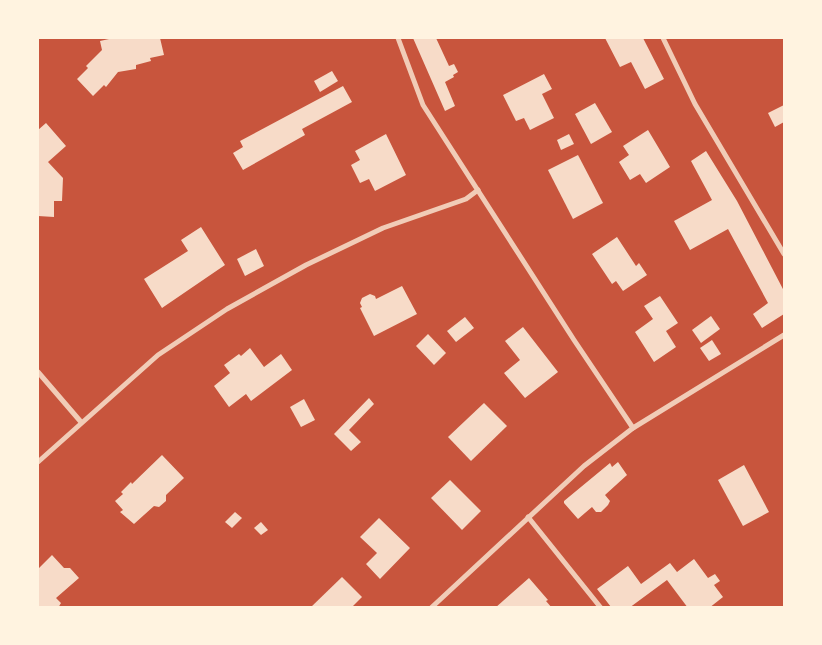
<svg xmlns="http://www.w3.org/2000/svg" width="822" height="645" font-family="Lato,sans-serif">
<rect width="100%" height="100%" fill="#c8553d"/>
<g fill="#f7dbc8">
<path d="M 108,38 L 160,38 L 164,55 L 150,58 L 151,61 L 136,65 L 136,69 L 118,72 L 106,87 L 104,85 L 93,96 L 77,79 L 88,68 L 86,66 L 102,50 L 100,41 L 109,39 Z"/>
<path d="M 413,38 L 436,38 L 449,66 L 454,64 L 458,72 L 453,75 L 454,77 L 445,82 L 455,106 L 445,111 Z"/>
<path d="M 605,38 L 643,38 L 664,79 L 645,89 L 631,62 L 620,67 Z"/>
<path d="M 332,71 L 338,81 L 320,92 L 314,81 Z"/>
<path d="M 544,74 L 552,89 L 542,94 L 554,118 L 530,130 L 524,118 L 516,121 L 503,95 Z"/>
<path d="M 343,86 L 352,102 L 302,129 L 305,135 L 243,170 L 233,153 L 243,147 L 240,141 Z"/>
<path d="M 595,103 L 612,132 L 591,144 L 575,114 Z"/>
<path d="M 784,105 L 784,122 L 775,127 L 768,113 Z"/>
<path d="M 46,123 L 66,146 L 48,162 L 63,178 L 62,201 L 54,201 L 54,217 L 38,216 L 38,130 Z"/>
<path d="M 648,130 L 670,167 L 646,183 L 640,174 L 630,180 L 619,162 L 629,155 L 623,146 Z"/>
<path d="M 386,134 L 406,175 L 375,191 L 369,179 L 360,183 L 351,165 L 360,160 L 355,151 Z"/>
<path d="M 569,134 L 574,144 L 561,150 L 557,140 Z"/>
<path d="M 706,151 L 737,201 L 784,291 L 784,314 L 762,328 L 753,314 L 768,303 L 728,229 L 690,250 L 674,221 L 712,200 L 691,161 Z"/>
<path d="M 578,155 L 603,203 L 573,219 L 548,170 Z"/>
<path d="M 201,227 L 225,265 L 162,308 L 144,279 L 188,251 L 181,240 Z"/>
<path d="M 617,237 L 636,266 L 639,263 L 647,275 L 623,291 L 616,281 L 612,284 L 592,254 Z"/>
<path d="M 256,249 L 264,266 L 245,276 L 237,259 Z"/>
<path d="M 402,286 L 417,314 L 374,336 L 360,308 L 362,307 L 360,303 L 362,298 L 370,294 L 375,296 L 376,299 Z"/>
<path d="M 660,296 L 678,323 L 666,331 L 676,347 L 654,362 L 635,332 L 653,319 L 644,306 Z"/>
<path d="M 711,316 L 720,329 L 701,343 L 692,330 Z"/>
<path d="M 465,317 L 474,328 L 456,342 L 447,331 Z"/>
<path d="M 523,327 L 558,372 L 525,398 L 504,373 L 520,360 L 505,341 Z"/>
<path d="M 428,334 L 446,353 L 434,365 L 416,346 Z"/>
<path d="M 712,340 L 721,354 L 709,361 L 700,348 Z"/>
<path d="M 250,348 L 264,367 L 281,354 L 292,370 L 251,401 L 246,394 L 229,407 L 214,386 L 230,373 L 224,365 L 239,354 L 241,356 Z"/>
<path d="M 369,398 L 374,404 L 349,430 L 361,442 L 351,451 L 334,434 Z"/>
<path d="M 304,399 L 315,420 L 301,427 L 290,407 Z"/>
<path d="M 484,403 L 507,426 L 471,461 L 448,437 Z"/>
<path d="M 162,455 L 184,478 L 166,495 L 166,501 L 159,507 L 154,506 L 134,524 L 120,512 L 123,510 L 115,501 L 123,494 L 121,492 L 131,482 L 132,484 Z"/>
<path d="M 618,462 L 627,475 L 605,495 L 610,501 L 608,505 L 601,512 L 596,512 L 592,507 L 578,519 L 564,503 L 564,501 L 610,463 L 612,467 Z"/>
<path d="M 744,465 L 769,512 L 743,526 L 718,480 Z"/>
<path d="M 450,480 L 481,511 L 462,530 L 431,498 Z"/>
<path d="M 235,512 L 242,518 L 232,528 L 225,522 Z"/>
<path d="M 379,518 L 410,548 L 380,579 L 366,564 L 377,553 L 360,537 Z"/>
<path d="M 261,522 L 268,530 L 261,535 L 254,528 Z"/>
<path d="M 52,555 L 64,568 L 70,568 L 79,578 L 56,598 L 61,603 L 58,608 L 38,608 L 38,569 Z"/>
<path d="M 694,559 L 708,578 L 715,574 L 720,581 L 714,585 L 723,597 L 709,608 L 688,608 L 667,580 L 629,608 L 615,608 L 614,606 L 611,607 L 597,589 L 628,566 L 641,584 L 670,563 L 677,572 Z"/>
<path d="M 342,577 L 362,597 L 351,608 L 310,608 Z"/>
<path d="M 529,578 L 548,600 L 546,601 L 552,608 L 495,608 Z"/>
</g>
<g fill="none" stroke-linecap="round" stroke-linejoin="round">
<g stroke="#f1ccb7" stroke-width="5">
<path d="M 398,38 L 423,105 L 574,340 L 633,428"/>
<path d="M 663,38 L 695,104 L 784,254"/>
<path d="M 38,372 L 81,422"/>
<path d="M 38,462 L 158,355 L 227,309 L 306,265 L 383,228 L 466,199 L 478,190"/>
<path d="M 528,517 L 601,608"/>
<path d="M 431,608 L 584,466 L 633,428 L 784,335"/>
</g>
</g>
<rect width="822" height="645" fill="none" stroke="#fff3e0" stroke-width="78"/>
</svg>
